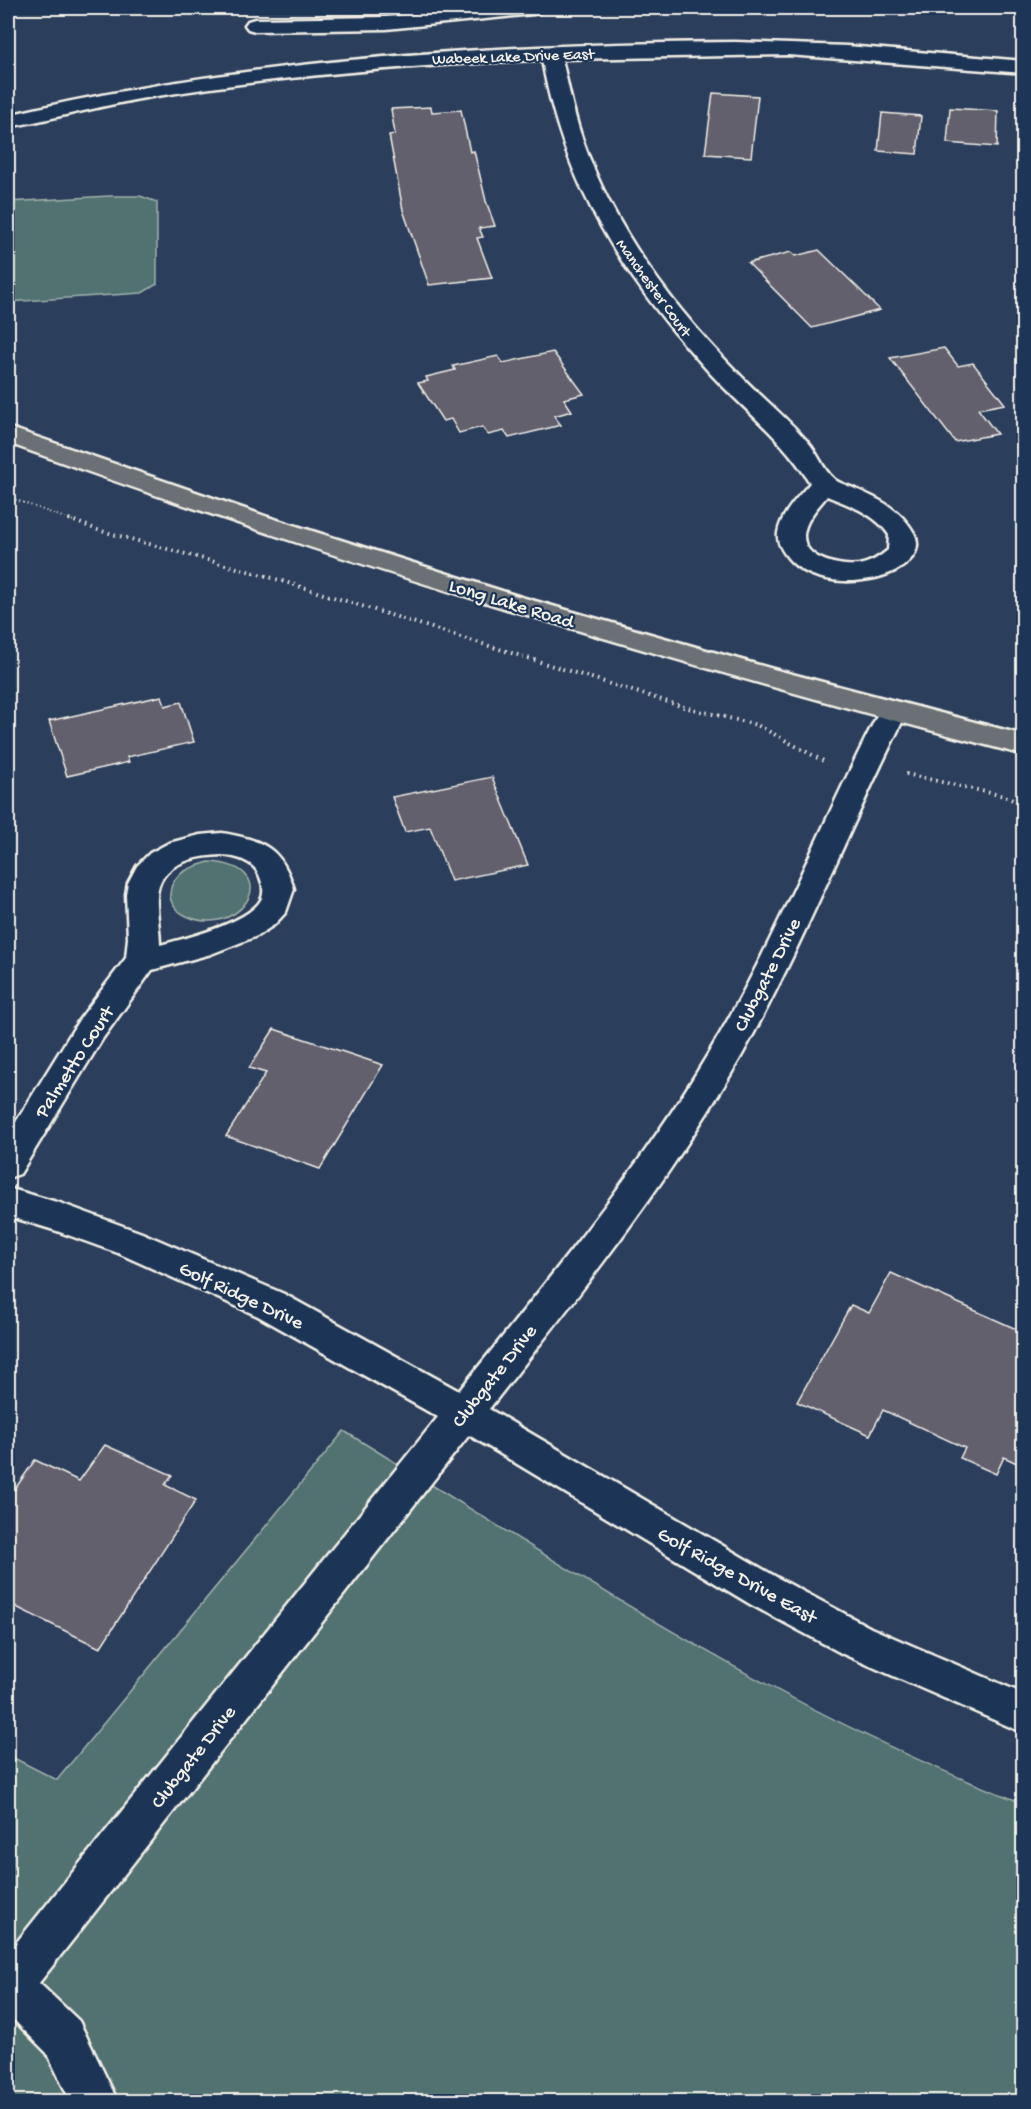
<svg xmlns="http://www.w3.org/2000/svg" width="1031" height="2109" font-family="'Gochi Hand',sans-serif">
<rect width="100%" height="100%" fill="#2b3e5c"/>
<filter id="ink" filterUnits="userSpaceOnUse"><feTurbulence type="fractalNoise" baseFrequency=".0167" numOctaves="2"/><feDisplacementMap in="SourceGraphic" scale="12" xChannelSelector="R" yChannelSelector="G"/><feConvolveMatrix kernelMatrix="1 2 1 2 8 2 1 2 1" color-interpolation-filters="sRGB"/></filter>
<g filter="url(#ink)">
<g fill="#517271" stroke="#a2b2ac" stroke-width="1.5">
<path d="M 109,196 L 140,196 L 157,202 L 157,284 L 142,293 L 8,302 L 8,202 Z"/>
<path d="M 209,862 C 292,867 235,946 181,913 C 175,909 170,902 170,894 C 171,873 191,867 209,862 Z"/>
<path d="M 344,1431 C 564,1565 781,1712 1023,1803 L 1023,2101 L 8,2101 L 8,1755 L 57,1780 Z"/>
</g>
<g fill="#63606e" stroke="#f4f1e8" stroke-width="1.5">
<path d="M 713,93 L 758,96 L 751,157 L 705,154 Z"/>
<path d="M 431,107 L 432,112 L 461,110 L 470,152 L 474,151 L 486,201 L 495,226 L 479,228 L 483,237 L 477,238 L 492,278 L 429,285 L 403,210 L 389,135 L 395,134 L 391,109 Z"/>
<path d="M 950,108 L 998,111 L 997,147 L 947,143 Z"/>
<path d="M 882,113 L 921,116 L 917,154 L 878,151 Z"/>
<path d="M 819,250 L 857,287 L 880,310 L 812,328 L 748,263 L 791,252 L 795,256 Z"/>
<path d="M 944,348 L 958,366 L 973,363 L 1005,404 L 978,409 L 997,434 L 955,442 L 890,358 Z"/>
<path d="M 553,352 L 584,394 L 564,399 L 572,411 L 554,416 L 561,425 L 509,438 L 504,431 L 488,435 L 482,427 L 459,433 L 451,419 L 443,421 L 418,383 L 428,381 L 426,377 L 455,370 L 453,366 L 498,356 L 503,363 Z"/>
<path d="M 162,696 L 165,706 L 181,702 L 194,742 L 127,757 L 129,762 L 67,776 L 49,721 Z"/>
<path d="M 492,777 L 528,865 L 451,881 L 430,827 L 405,832 L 392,797 Z"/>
<path d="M 274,1029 L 383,1065 L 320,1169 L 226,1136 L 266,1073 L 249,1068 Z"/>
<path d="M 891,1273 L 1023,1332 L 1023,1466 L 1004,1457 L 996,1474 L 960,1458 L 965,1448 L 883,1410 L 870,1435 L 797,1402 L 851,1305 L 869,1313 Z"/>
<path d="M 105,1445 L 172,1475 L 165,1485 L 196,1500 L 100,1648 L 8,1603 L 8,1499 L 35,1460 L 79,1481 Z"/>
</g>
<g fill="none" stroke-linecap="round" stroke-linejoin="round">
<g stroke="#f4f1e8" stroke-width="5">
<g id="minor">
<path d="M 478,8 L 543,8 L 540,12 L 533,14 L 386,29 L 255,31 L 248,29 L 245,25 L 248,21 L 255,19 L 386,17 Z"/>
<path d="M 735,42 L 847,46 L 1024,61 L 1024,73 L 788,55 L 562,59 C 568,85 573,112 582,138 C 612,226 671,305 736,371 C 759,395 785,416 807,441 C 817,451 823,470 833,478 C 837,483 847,485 853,488 C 877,498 901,509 914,533 C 937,576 820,605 785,554 C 780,547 777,541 778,533 C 781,514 798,497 810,483 C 782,437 745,411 709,372 C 624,278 564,186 542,60 C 411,65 280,76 151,97 C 102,105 55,119 8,127 L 8,115 C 247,59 490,44 735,42 ZM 827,496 C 849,505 876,514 889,535 L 888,550 C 880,557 870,563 859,565 C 841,567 803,560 804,535 C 805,520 818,507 827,496 Z"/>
<path d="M 893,702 L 903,705 L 907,712 C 850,825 804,944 742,1055 C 670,1181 579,1295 489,1409 L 778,1578 L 871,1628 L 1024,1694 L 1024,1733 L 843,1654 L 750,1604 L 469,1435 L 39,1983 L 79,2021 L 118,2102 L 71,2102 L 47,2053 L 8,2014 L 8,1953 L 438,1417 L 258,1316 L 118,1253 L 54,1230 L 8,1216 L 8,1188 L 60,1203 L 142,1233 L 284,1294 L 459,1391 C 550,1277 645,1164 718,1037 C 779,933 823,819 879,712 L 883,705 Z"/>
<path d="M 222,833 C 263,840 282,848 294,889 L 286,912 L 274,925 L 257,936 L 211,954 L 152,970 L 103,1038 L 20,1174 L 8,1178 L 8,1135 L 79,1020 L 126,958 L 128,938 L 126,894 L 128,883 L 137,866 L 150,853 L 169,843 L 200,835 ZM 222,855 C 237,857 255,861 260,877 C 263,884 265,892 261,900 C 248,923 184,939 160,945 C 160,929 156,913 157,897 C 158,863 195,856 222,855 Z"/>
</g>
</g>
<g stroke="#f4f1e8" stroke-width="5">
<path id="major" d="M 8,427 L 268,517 L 521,597 L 773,669 L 1024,735 L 1024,755 C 680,665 341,564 8,443 Z"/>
</g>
<path stroke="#f4f1e8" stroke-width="2" stroke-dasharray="1 3" stroke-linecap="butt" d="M 8,497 L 73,521"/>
<g stroke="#f4f1e8" stroke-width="4" stroke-dasharray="1.5 4.5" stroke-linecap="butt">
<path d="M 69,519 L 98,530 L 266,576 L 684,707 L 757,725 L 827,763"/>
<path d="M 906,774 L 1004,796 L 1024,805"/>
</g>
<use href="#minor" fill="#1d3557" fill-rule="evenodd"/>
<use href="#major" fill="#6a7074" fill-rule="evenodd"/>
</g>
</g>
<g text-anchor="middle" stroke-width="4.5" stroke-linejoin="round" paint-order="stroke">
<g font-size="16" fill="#f4f1e8" stroke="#1d3557">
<text transform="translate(513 55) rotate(-2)" y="6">Wabeek Lake Drive East</text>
<text transform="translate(655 287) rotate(54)" y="6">Manchester Court</text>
</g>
<g font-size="20" fill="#f4f1e8" stroke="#1d3557">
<text transform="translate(512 602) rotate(17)" y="7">Long Lake Road</text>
<text transform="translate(766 974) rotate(-63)" y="7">Clubgate Drive</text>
<text transform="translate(73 1061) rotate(-57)" y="7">Palmetto Court</text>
<text transform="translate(242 1294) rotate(25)" y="7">Golf Ridge Drive</text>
<text transform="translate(493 1375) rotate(-52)" y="7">Clubgate Drive</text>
<text transform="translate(738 1574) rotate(29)" y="7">Golf Ridge Drive East</text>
<text transform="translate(192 1756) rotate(-52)" y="7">Clubgate Drive</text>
</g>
</g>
<rect width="1031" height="2109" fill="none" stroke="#1d3557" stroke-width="30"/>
<rect x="15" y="15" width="1001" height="2079" fill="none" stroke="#f4f1e8" stroke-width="2" filter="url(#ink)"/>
</svg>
